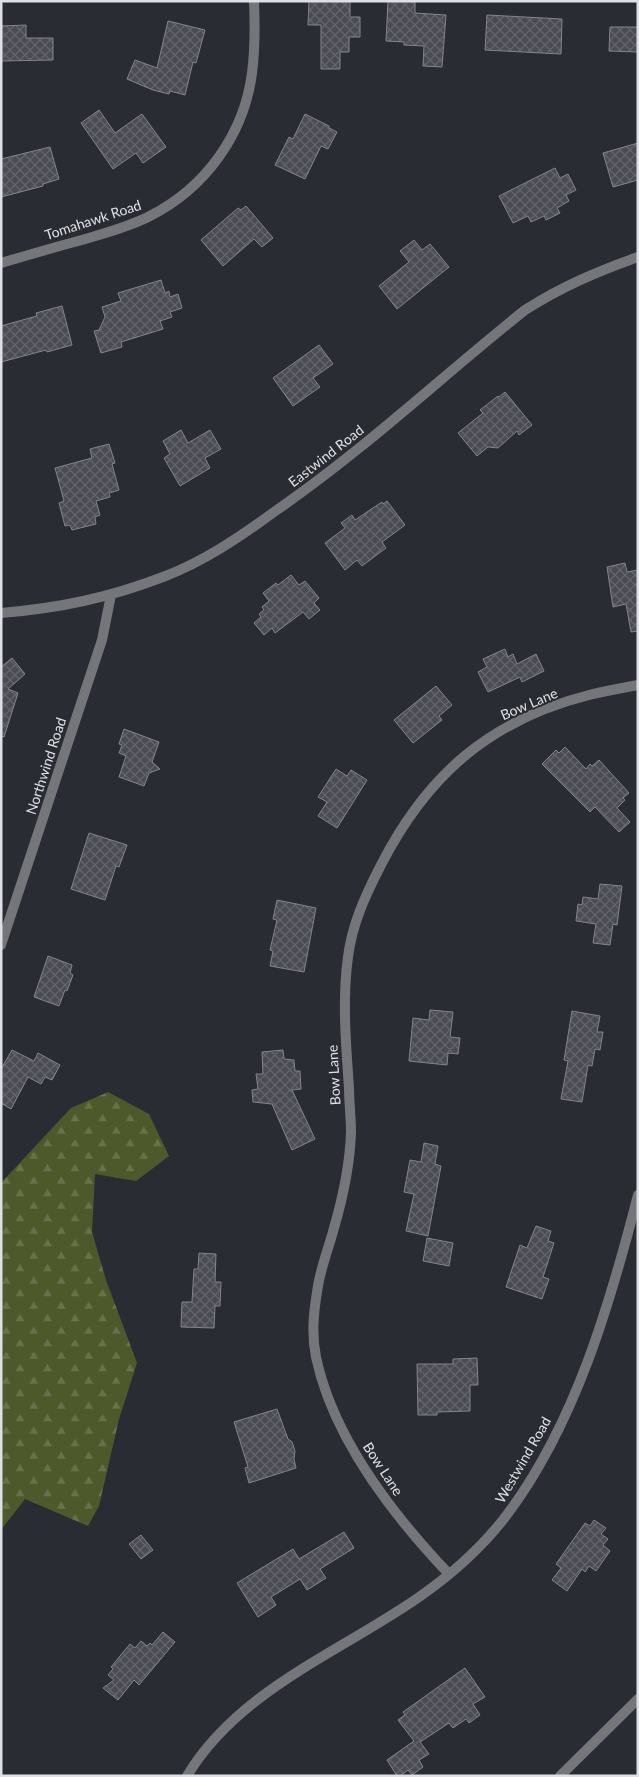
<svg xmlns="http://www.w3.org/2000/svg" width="639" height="1777" font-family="Lato,sans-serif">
<defs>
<pattern id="forest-firs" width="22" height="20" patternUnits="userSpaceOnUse" patternTransform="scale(1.25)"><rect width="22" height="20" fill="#4e592b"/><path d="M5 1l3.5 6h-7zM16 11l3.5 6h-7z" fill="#67714a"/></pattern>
<pattern id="building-cross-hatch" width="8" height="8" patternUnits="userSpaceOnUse" patternTransform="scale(1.25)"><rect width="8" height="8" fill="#4a4b53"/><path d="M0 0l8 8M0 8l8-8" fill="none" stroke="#64656c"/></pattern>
</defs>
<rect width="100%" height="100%" fill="#2a2c33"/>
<path fill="url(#forest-firs)" d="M 108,1092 L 149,1114 L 169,1156 L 136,1181 L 95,1174 L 92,1232 L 106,1280 L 137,1363 L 119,1419 L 99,1506 L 88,1526 L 25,1499 L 1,1530 L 1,1183 L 71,1108 Z"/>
<g fill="url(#building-cross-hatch)" stroke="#83858d">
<path d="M 309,1 L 350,1 L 350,17 L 360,17 L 360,37 L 349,37 L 349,52 L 340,52 L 340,69 L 321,69 L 321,25 L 308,25 Z"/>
<path d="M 388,1 L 415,1 L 415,13 L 446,15 L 442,67 L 423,66 L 424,46 L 404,45 L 404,42 L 386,41 Z"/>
<path d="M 487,15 L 562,19 L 561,54 L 485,50 Z"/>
<path d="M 168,21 L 205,30 L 196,63 L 193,62 L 185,95 L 170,91 L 169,94 L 153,90 L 127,79 L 135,60 L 157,68 Z"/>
<path d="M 26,25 L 26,38 L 53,38 L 53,60 L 1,61 L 1,26 Z"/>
<path d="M 610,27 L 638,27 L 638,52 L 609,51 Z"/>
<path d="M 99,110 L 115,133 L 142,114 L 166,147 L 143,163 L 136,153 L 113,169 L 81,123 Z"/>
<path d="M 305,114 L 329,126 L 329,128 L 337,132 L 328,149 L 321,146 L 305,179 L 275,165 L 289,137 L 293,139 Z"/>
<path d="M 638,143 L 638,180 L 613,187 L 603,153 Z"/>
<path d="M 50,147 L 59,179 L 43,184 L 43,186 L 1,197 L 1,159 Z"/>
<path d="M 555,168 L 560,178 L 568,174 L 576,190 L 566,195 L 569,201 L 557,208 L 560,213 L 546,220 L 544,216 L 531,222 L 528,216 L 513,223 L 499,196 Z"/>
<path d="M 246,206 L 273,238 L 262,247 L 254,239 L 223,266 L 201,240 L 238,208 L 241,210 Z"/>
<path d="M 414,240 L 422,250 L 430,244 L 449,267 L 397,309 L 379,286 L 409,262 L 400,251 Z"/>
<path d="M 161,280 L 165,293 L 169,291 L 170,297 L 178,294 L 182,308 L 170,312 L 172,317 L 160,321 L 163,329 L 121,342 L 122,347 L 101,353 L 94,331 L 99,330 L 105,317 L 102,307 L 121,301 L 118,293 Z"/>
<path d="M 62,306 L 72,345 L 47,352 L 46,350 L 1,362 L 1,326 L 37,316 L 36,313 Z"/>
<path d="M 319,345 L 333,364 L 313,378 L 320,387 L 293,406 L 273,378 Z"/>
<path d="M 505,392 L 532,425 L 519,435 L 517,431 L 498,448 L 488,447 L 477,456 L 458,433 L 483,413 L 480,410 L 498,396 L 499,397 Z"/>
<path d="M 181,430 L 188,443 L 210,430 L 221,449 L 205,458 L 210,468 L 180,486 L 164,458 L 170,454 L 163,441 Z"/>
<path d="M 109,444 L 115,463 L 112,464 L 119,490 L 109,493 L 110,497 L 96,501 L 100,515 L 95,517 L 96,524 L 72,530 L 70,525 L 65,526 L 59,503 L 64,501 L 55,468 L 92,458 L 90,449 Z"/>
<path d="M 387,501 L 405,525 L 382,542 L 386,548 L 362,566 L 357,560 L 345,570 L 325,543 L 345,528 L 341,523 L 352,515 L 355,520 L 382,502 L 383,504 Z"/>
<path d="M 625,563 L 627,572 L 638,570 L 638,631 L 631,632 L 626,604 L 613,607 L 607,567 Z"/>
<path d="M 291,575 L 299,585 L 305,581 L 319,598 L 314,603 L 320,610 L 309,619 L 303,612 L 275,633 L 272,628 L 264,635 L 254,623 L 261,617 L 259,614 L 264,610 L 262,607 L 269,601 L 263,593 L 276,583 L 278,585 Z"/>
<path d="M 505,649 L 508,657 L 513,654 L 517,664 L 536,654 L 544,671 L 522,682 L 520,677 L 488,692 L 478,672 L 487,667 L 483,659 Z"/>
<path d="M 12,658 L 25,674 L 8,689 L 18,693 L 4,737 L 1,736 L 1,667 Z"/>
<path d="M 436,686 L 452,705 L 439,716 L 442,720 L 413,743 L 394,720 Z"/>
<path d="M 124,729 L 159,742 L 152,762 L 160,769 L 149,773 L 144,786 L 119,777 L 126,756 L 119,753 L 122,745 L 119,744 Z"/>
<path d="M 565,747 L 586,769 L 590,764 L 592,766 L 599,760 L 629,793 L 623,798 L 625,800 L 617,808 L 630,822 L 619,832 L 595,807 L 590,812 L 542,764 L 556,750 L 559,753 Z"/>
<path d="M 336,769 L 347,776 L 351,770 L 367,780 L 337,828 L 318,816 L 327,802 L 318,797 Z"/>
<path d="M 89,833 L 127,845 L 119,867 L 116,866 L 105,900 L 71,889 Z"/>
<path d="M 600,884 L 622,886 L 617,925 L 613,924 L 610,945 L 593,943 L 596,924 L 576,921 L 578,904 L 582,905 L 583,897 L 598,899 Z"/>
<path d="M 277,900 L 316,908 L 304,972 L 270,966 L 273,951 L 270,950 L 277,920 L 273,919 Z"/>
<path d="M 48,956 L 72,965 L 70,973 L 73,975 L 67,991 L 65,990 L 59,1006 L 34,997 Z"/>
<path d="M 430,1010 L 453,1012 L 450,1037 L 460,1038 L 458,1054 L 448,1053 L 447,1065 L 409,1061 L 413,1018 L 429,1020 Z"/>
<path d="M 572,1011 L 600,1016 L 597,1032 L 603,1032 L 600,1050 L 595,1049 L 592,1066 L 588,1065 L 582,1102 L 561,1099 L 568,1061 L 564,1060 Z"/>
<path d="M 12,1050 L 34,1061 L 38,1053 L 60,1065 L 52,1080 L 45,1077 L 41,1084 L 28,1077 L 11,1109 L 1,1103 L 1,1069 Z"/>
<path d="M 283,1050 L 284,1059 L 294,1060 L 295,1071 L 300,1071 L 301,1089 L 292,1090 L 315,1139 L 292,1150 L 272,1104 L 253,1102 L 252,1090 L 258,1089 L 256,1074 L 263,1074 L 262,1052 Z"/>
<path d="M 424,1143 L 438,1146 L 435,1164 L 441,1166 L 428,1236 L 406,1231 L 414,1194 L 404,1192 L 410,1160 L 421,1162 Z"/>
<path d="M 536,1226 L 551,1231 L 548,1241 L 554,1243 L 543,1277 L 549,1279 L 542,1299 L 506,1287 L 520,1245 L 527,1248 Z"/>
<path d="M 427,1238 L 453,1243 L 449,1266 L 423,1261 Z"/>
<path d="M 199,1253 L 216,1254 L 215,1282 L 221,1282 L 220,1306 L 215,1306 L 214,1328 L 181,1327 L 182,1302 L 192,1302 L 194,1269 L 198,1269 Z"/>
<path d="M 477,1358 L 478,1385 L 470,1385 L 470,1411 L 437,1412 L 437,1415 L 418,1415 L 417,1364 L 453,1364 L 453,1359 Z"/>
<path d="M 277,1409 L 288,1439 L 292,1442 L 295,1451 L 294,1459 L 296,1468 L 249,1483 L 245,1468 L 248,1467 L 234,1422 Z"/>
<path d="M 594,1520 L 606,1528 L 601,1534 L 608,1539 L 603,1545 L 610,1551 L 596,1571 L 589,1566 L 585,1572 L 582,1569 L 567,1591 L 552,1580 L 561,1568 L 556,1564 L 585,1523 L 590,1526 Z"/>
<path d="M 344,1532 L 354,1548 L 320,1569 L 326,1578 L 307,1590 L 300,1579 L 271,1597 L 276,1605 L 258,1617 L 237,1583 L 293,1549 L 299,1559 Z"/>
<path d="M 141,1535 L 153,1550 L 141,1559 L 129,1544 Z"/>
<path d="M 163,1632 L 175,1642 L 139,1685 L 134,1680 L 118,1700 L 103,1688 L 114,1680 L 108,1675 L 113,1669 L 111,1667 L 130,1644 L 135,1648 L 141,1641 L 147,1646 L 150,1643 L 152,1645 Z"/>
<path d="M 465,1668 L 485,1697 L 473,1704 L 480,1715 L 469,1723 L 466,1719 L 453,1728 L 449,1723 L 420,1742 L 429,1754 L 419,1760 L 423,1767 L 412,1775 L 408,1770 L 400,1776 L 397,1776 L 387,1760 L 414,1741 L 398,1720 L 405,1715 L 403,1712 Z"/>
</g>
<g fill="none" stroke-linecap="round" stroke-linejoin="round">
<g stroke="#75767a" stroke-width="10">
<path d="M 1,263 C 28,255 55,247 82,240 C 105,233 129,227 150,216 C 205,188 244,135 252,73 C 255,50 255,25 254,1"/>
<path d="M 1,613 C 60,608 108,598 163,577 C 203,562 240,537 274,512 C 363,451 441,377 525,310 C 563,286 596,272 638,257"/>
<path d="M 1,945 L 102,640 L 111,595"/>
<path d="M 448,1573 C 392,1514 333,1438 316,1357 C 311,1333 314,1309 318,1286 C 321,1267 329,1247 334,1228 C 343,1197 350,1164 351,1132 C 351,1117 349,1102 349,1088 C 346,1044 342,1000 348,957 C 352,924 366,894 381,865 C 427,775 490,720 589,695 C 605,691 622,688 638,685"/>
<path d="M 187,1776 C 239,1689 343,1651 422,1595 C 453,1573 483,1546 506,1516 C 575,1425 610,1304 638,1195"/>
<path d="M 560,1776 L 638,1699"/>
</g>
</g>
<g text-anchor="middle" stroke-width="4" stroke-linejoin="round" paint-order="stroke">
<g font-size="14" fill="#dfe0e5" stroke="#2a2c33">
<text transform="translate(93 220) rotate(-18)" y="5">Tomahawk Road</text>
<text transform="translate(326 456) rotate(-38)" y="5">Eastwind Road</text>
<text transform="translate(529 704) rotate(-23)" y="5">Bow Lane</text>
<text transform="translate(46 766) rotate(-72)" y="5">Northwind Road</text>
<text transform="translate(334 1075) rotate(-93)" y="5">Bow Lane</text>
<text transform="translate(523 1460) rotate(-60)" y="5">Westwind Road</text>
<text transform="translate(383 1469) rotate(57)" y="5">Bow Lane</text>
</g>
</g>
<rect width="639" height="1777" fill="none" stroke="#dfe0e5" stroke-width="5"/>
</svg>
